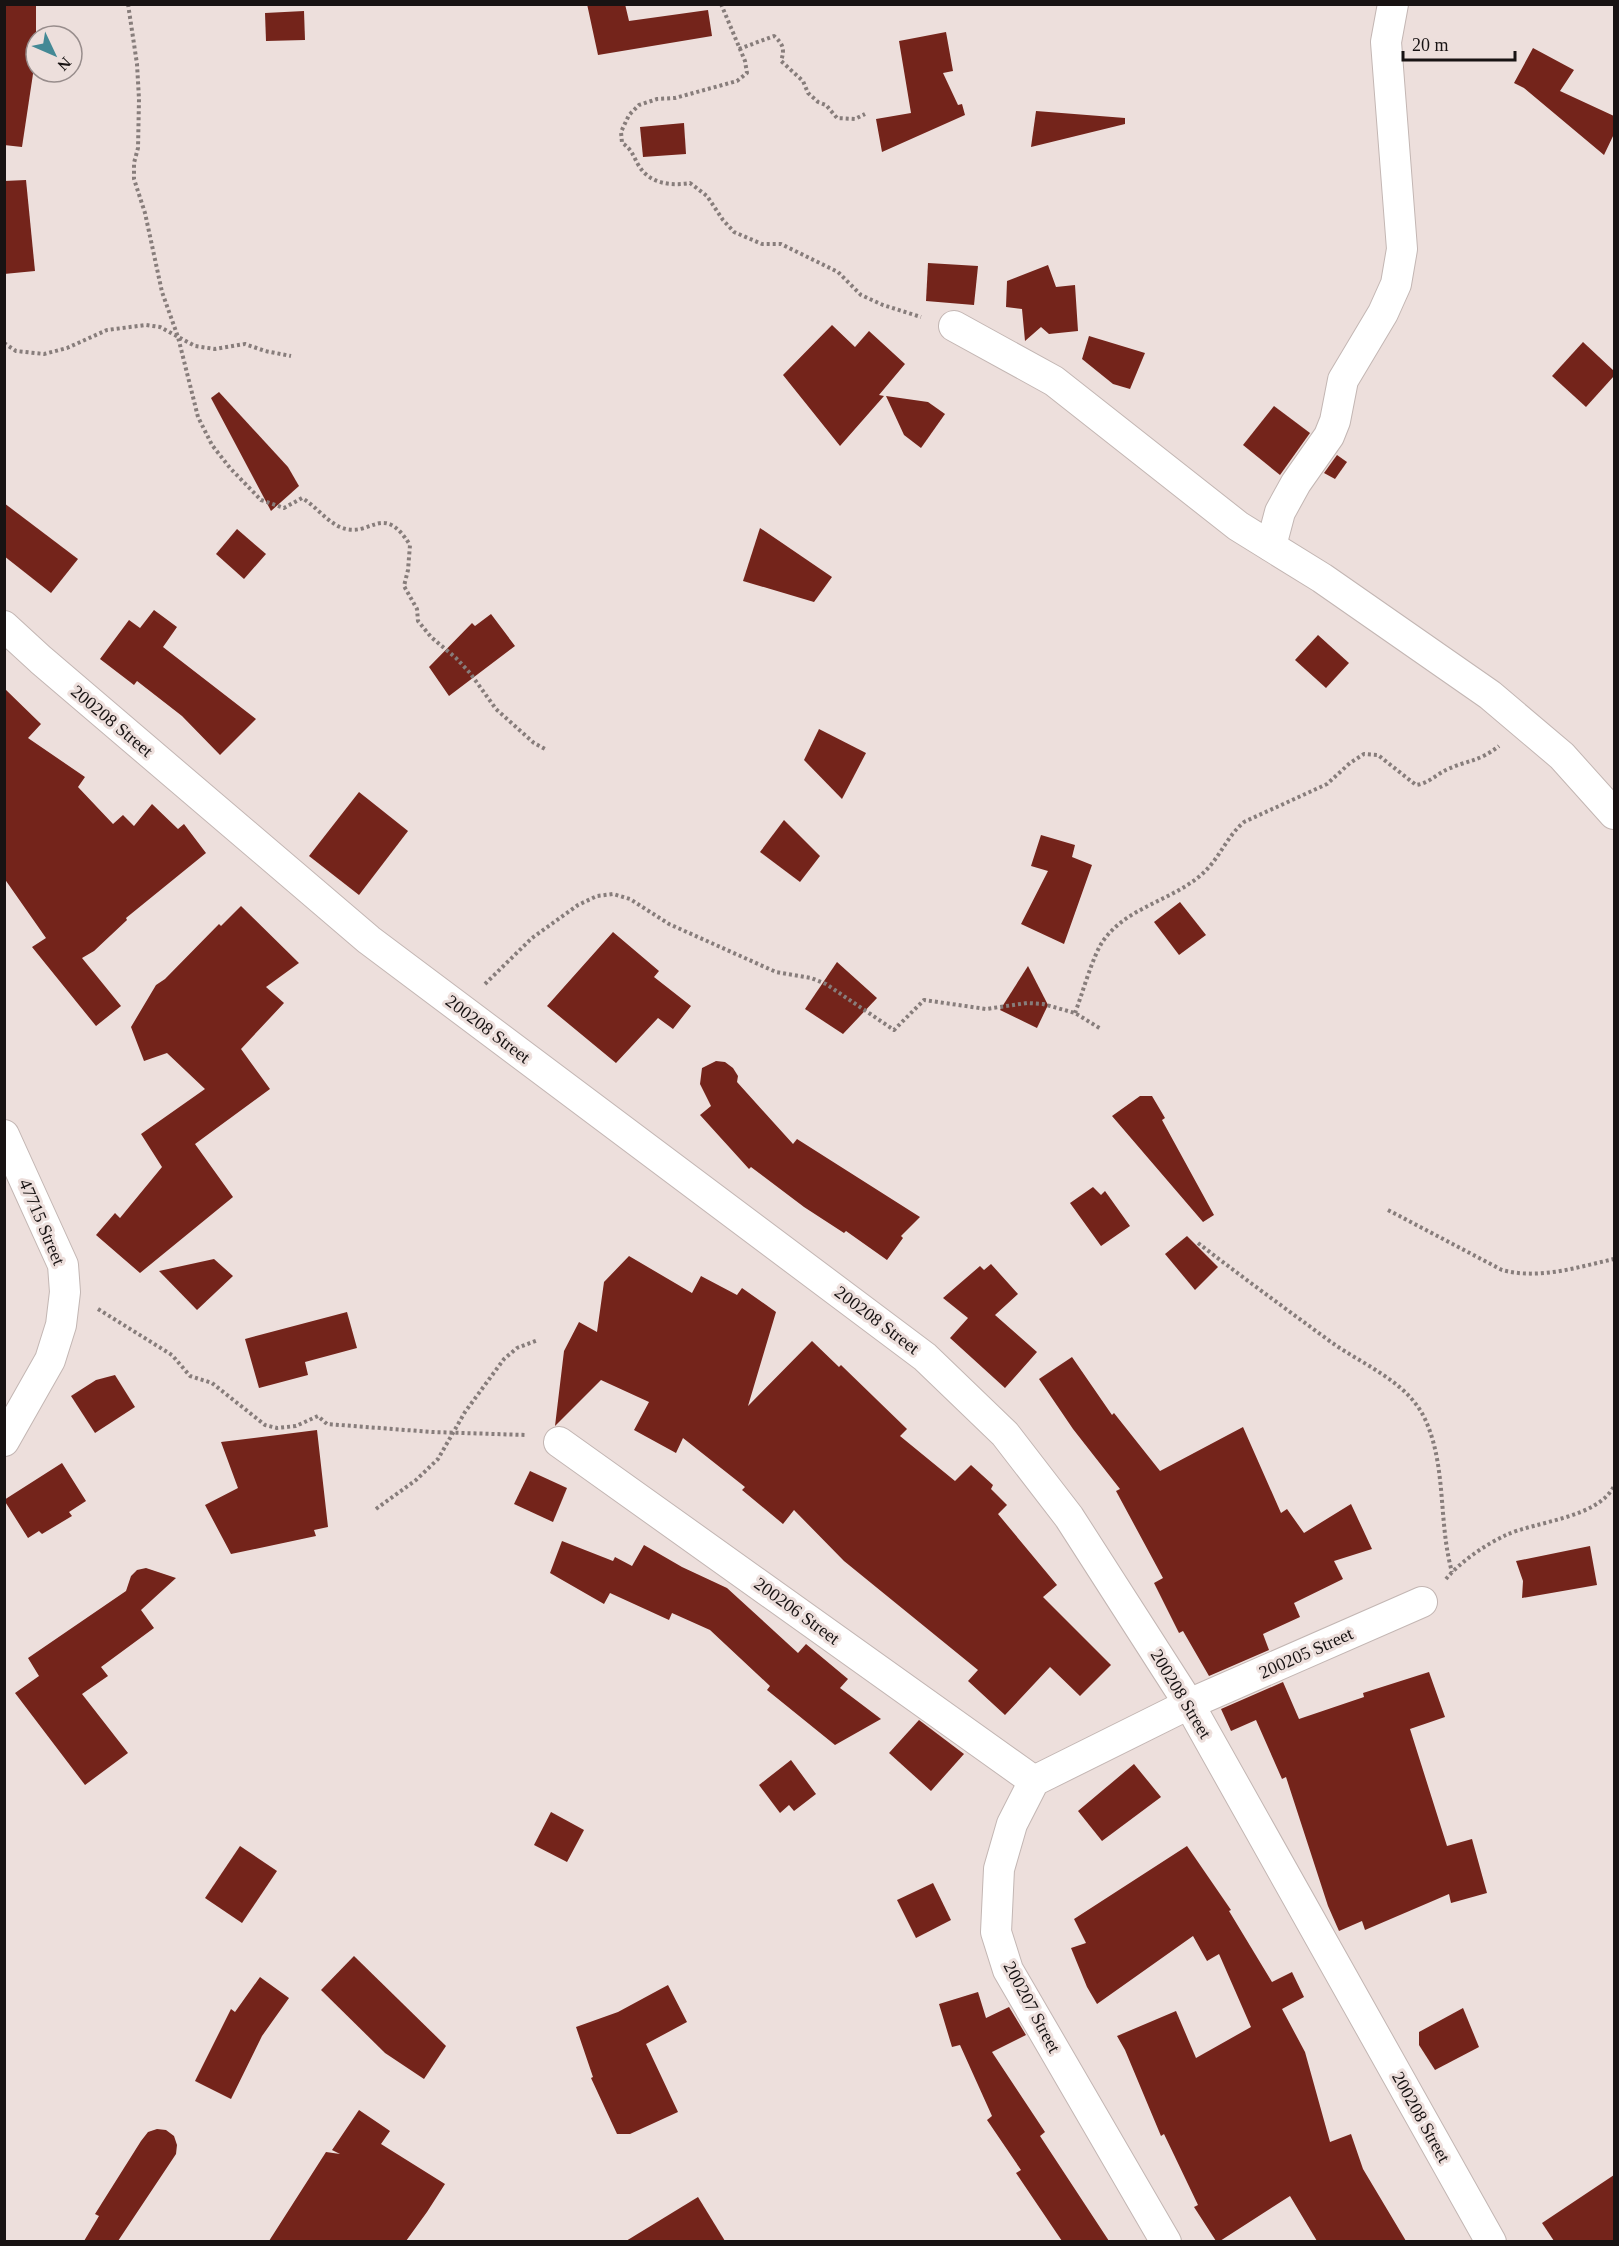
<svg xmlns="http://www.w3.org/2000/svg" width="1619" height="2246" font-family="'Times New Roman',serif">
<rect width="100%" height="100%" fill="#eddfdc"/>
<g fill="#74241b">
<path d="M 4,4 L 36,4 L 36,54 L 22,147 L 4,145 Z"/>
<path d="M 587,4 L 625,4 L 629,21 L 708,10 L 712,36 L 598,55 Z"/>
<path d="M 304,11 L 305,40 L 266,41 L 265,13 Z"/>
<path d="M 946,32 L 953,71 L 943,73 L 958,105 L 962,104 L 965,115 L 882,152 L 876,119 L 911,113 L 899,41 Z"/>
<path d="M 1533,48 L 1574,70 L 1560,91 L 1614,116 L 1614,134 L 1604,155 L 1524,88 L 1514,83 Z"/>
<path d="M 1036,111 L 1125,118 L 1125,124 L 1031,147 Z"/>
<path d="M 684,123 L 686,154 L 643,157 L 640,127 Z"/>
<path d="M 26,180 L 35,271 L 4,274 L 4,181 Z"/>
<path d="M 928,263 L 978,266 L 974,305 L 926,301 Z"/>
<path d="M 1048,265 L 1056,287 L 1075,285 L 1078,331 L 1049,334 L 1041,327 L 1025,341 L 1022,309 L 1006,307 L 1007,281 Z"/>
<path d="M 832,325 L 855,347 L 869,331 L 905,364 L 879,395 L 884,396 L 840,446 L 783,375 Z"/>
<path d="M 1089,336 L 1145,353 L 1130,389 L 1113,384 L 1082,359 Z"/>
<path d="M 1583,342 L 1614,371 L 1614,376 L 1586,407 L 1552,376 Z"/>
<path d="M 219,392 L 288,467 L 299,486 L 271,511 L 211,398 Z"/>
<path d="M 886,396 L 928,402 L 945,414 L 921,448 L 904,435 Z"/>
<path d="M 1274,406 L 1310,433 L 1280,475 L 1243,445 Z"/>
<path d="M 1337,455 L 1347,462 L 1335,479 L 1324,473 Z"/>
<path d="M 4,503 L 78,559 L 51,593 L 4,556 Z"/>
<path d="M 760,528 L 832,577 L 814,602 L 743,581 Z"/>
<path d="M 237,529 L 266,554 L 244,579 L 216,554 Z"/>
<path d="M 154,610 L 177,627 L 163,647 L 256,719 L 220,755 L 182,716 L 137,681 L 134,685 L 100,659 L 129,620 L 140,628 Z"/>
<path d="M 491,614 L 515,646 L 449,696 L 429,667 L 472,623 L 475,626 Z"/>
<path d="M 1318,635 L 1349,663 L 1326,688 L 1295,660 Z"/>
<path d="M 4,688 L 41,724 L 28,738 L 85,777 L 78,787 L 113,824 L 123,815 L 134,826 L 152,804 L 178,829 L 184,824 L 206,853 L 126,918 L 127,920 L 94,951 L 82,958 L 121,1006 L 96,1026 L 32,947 L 46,938 L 4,878 Z"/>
<path d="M 819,729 L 866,753 L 842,799 L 804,760 Z"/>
<path d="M 359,792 L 408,831 L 359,895 L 309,856 Z"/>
<path d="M 784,820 L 820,856 L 800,882 L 760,852 Z"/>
<path d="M 1041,835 L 1075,845 L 1072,857 L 1092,865 L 1064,944 L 1021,924 L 1048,871 L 1031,866 Z"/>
<path d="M 1180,902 L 1206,935 L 1179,955 L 1154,922 Z"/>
<path d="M 241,906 L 299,963 L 266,987 L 284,1003 L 241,1049 L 270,1089 L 195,1144 L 233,1197 L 140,1273 L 96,1235 L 115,1213 L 120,1218 L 162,1167 L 141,1134 L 205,1089 L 167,1053 L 144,1061 L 131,1027 L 156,985 L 165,979 L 219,924 L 221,926 Z"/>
<path d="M 613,932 L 659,971 L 654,977 L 691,1006 L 673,1029 L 658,1018 L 616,1063 L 547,1006 Z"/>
<path d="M 837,962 L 877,998 L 843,1034 L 805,1009 Z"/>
<path d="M 1028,966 L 1048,1005 L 1037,1028 L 1000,1010 Z"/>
<path d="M 716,1061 L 725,1062 L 733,1068 L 738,1076 L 737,1082 L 793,1144 L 797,1139 L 920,1217 L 901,1236 L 903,1238 L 887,1260 L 846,1231 L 844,1233 L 804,1207 L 751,1167 L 749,1169 L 700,1115 L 711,1106 L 700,1084 L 702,1068 Z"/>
<path d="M 1140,1096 L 1152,1096 L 1165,1118 L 1162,1120 L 1214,1215 L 1203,1222 L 1112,1116 Z"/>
<path d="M 1093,1187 L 1101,1195 L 1105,1191 L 1130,1226 L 1101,1246 L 1070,1203 Z"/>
<path d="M 1187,1236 L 1218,1267 L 1195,1290 L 1165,1254 Z"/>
<path d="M 629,1256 L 692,1293 L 701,1276 L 737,1295 L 742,1288 L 776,1312 L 748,1406 L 812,1341 L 839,1367 L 841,1365 L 907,1429 L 900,1436 L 955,1481 L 971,1465 L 993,1485 L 991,1489 L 1007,1505 L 998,1514 L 1057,1585 L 1043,1597 L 1111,1665 L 1080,1696 L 1050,1667 L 1005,1715 L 968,1681 L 978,1670 L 844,1561 L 794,1510 L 783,1524 L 742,1490 L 745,1487 L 683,1438 L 676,1453 L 634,1430 L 649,1402 L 601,1380 L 555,1426 L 564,1351 L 579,1322 L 597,1332 L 604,1282 Z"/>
<path d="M 214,1259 L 233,1276 L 197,1310 L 159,1271 Z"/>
<path d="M 991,1264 L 1018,1294 L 995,1315 L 1037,1352 L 1005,1388 L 950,1338 L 968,1318 L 943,1298 L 980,1266 L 984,1270 Z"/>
<path d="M 347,1312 L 357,1348 L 305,1362 L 308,1375 L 259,1388 L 245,1339 Z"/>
<path d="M 1072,1357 L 1112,1415 L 1114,1413 L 1160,1471 L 1243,1427 L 1281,1513 L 1287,1509 L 1304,1533 L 1351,1504 L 1372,1549 L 1334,1561 L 1343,1579 L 1294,1603 L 1300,1617 L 1263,1634 L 1269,1650 L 1209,1676 L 1183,1631 L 1179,1633 L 1154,1583 L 1163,1578 L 1116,1491 L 1120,1489 L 1073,1429 L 1039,1379 Z"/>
<path d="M 115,1375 L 135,1407 L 95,1433 L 71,1396 L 96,1380 Z"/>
<path d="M 317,1430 L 328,1527 L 314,1530 L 316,1536 L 231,1554 L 205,1505 L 238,1488 L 221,1442 Z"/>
<path d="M 62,1463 L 86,1501 L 69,1512 L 72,1516 L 42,1534 L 39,1531 L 28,1538 L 4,1500 Z"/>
<path d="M 530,1471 L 567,1488 L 553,1522 L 514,1504 Z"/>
<path d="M 562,1541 L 613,1561 L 615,1557 L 632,1566 L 644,1545 L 682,1567 L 727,1588 L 798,1653 L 806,1644 L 848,1679 L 840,1688 L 881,1719 L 835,1745 L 767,1690 L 770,1686 L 710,1630 L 672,1613 L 669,1620 L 610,1593 L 604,1604 L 550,1573 Z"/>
<path d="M 1590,1546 L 1597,1585 L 1522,1598 L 1523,1581 L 1516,1561 Z"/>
<path d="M 146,1568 L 176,1578 L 141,1610 L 154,1628 L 101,1667 L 108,1676 L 82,1694 L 128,1753 L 85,1785 L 15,1693 L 39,1676 L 28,1658 L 126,1591 L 131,1576 L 137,1570 Z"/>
<path d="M 1429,1672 L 1445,1717 L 1410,1729 L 1447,1846 L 1472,1839 L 1487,1893 L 1451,1903 L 1449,1894 L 1365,1930 L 1362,1921 L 1339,1931 L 1328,1906 L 1286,1777 L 1282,1779 L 1256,1720 L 1231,1731 L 1221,1709 L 1283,1682 L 1299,1719 L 1364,1697 L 1363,1693 Z"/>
<path d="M 919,1720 L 964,1754 L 931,1791 L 889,1753 Z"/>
<path d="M 791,1760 L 816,1794 L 794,1811 L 789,1805 L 780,1813 L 759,1785 Z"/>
<path d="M 1134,1764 L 1161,1797 L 1102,1841 L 1078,1811 Z"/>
<path d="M 551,1812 L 584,1830 L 567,1862 L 534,1845 Z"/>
<path d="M 240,1846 L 277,1871 L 242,1923 L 205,1898 Z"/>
<path d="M 1187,1846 L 1231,1910 L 1229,1911 L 1272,1982 L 1292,1972 L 1304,1997 L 1282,2009 L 1305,2052 L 1330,2142 L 1351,2134 L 1363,2169 L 1406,2241 L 1317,2241 L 1290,2196 L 1220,2241 L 1216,2241 L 1194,2207 L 1198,2205 L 1164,2134 L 1161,2136 L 1125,2050 L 1117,2036 L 1176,2011 L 1196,2058 L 1251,2027 L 1219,1954 L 1207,1961 L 1193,1936 L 1097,2004 L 1087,1987 L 1071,1948 L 1086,1943 L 1074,1919 Z"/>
<path d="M 933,1883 L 951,1920 L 916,1938 L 897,1900 Z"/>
<path d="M 354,1956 L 446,2046 L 424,2079 L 385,2053 L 321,1990 Z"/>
<path d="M 260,1977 L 289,1998 L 262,2036 L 231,2099 L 195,2081 L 231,2009 L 235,2012 Z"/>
<path d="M 668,1985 L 687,2022 L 646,2044 L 678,2112 L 630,2134 L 617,2134 L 591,2078 L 593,2077 L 576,2027 L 618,2012 Z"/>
<path d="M 978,1992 L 986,2018 L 1009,2007 L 1026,2035 L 992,2052 L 1045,2132 L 1040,2136 L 1109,2241 L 1062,2241 L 1016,2173 L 1021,2170 L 987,2120 L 992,2116 L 960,2045 L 952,2047 L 939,2004 Z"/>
<path d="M 1463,2008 L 1479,2047 L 1435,2070 L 1419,2045 L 1419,2032 Z"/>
<path d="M 359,2110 L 390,2131 L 381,2144 L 445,2184 L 427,2212 L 406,2241 L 269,2241 L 326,2152 L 340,2154 L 332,2150 Z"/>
<path d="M 157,2129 L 166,2130 L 174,2136 L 177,2145 L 176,2154 L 118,2241 L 84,2241 L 99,2216 L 95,2214 L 141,2141 L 148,2132 Z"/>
<path d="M 1614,2175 L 1614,2241 L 1554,2241 L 1542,2223 Z"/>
<path d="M 698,2197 L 725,2241 L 626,2241 Z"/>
</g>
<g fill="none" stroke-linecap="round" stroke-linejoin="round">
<g stroke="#c3b6b3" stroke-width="32">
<g id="street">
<path d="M 954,326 L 1054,381 L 1238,526 L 1322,578 L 1490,695 L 1562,756 L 1614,814"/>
<path d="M 1271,546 L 1280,512 L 1296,483 L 1329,436 L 1335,421 L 1343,380 L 1383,313 L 1396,284 L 1402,249 L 1386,42 L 1393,4"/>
<path d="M 4,626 L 41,660 L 369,940 L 925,1357 L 1005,1434 L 1069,1517 L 1189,1704 L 1491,2242"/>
<path d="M 4,1135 L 63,1265 L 65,1292 L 61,1325 L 50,1360 L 4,1441"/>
<path d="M 559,1442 L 1034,1781"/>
<path d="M 1166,2242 L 1008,1970 L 996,1932 L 999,1869 L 1012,1824 L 1034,1781 L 1189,1704 L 1422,1602"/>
</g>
</g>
<g stroke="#877d7b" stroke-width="4" stroke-dasharray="3 3" stroke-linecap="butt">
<path d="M 128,4 L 137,64 L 139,99 L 138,148 L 134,163 L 134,179 L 145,213 L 162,292 L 178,337 L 198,417 L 212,445 L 230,468 L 261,500 L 284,508 L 302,498 C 316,506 325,520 340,527 C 371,540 382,500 410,545 L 408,570 L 404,586 L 417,609 L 418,621 L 431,637 L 456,658 L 470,673 L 496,709 L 534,743 L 545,749"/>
<path d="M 721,4 L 745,61 L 747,73 L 737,81 L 675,98 L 657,99 L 639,105 L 629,115 L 621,132 L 622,143 C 632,149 633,156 639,166 C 650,184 671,186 690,183 L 707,196 L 723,220 L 734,232 L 762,244 L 781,244 L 838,272 L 861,295 L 883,305 L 921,317"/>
<path d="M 739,49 L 774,36 C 783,44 785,49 781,61 L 803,81 L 808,93 L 818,102 L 826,105 L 837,118 L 855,119 L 865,114"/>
<path d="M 4,343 L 16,351 L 44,354 L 67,348 L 107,330 L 146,325 L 160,327 L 195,346 L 215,349 L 245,344 L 265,351 L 291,356"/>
<path d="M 485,984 L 532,938 L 578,905 L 597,896 L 613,894 L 630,899 L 669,924 L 776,972 L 811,978 L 826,984 L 894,1030 L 924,1000 L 986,1009 L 1027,1003 L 1043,1004 L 1075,1013 L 1101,1029"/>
<path d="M 1075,1013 C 1082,995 1093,955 1103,941 C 1127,907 1171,901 1201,875 C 1219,860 1226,837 1244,822 L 1327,784 L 1350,763 L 1364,754 L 1378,755 L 1416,785 C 1427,784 1436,775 1446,770 C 1467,760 1479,762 1499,746"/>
<path d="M 1388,1210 L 1502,1270 C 1539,1280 1578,1267 1614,1259"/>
<path d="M 1198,1243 C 1242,1277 1286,1309 1331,1342 C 1363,1365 1407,1381 1425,1419 C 1447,1467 1438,1522 1452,1572"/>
<path d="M 98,1309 L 172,1355 L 190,1376 L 212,1383 L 265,1425 L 277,1428 L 296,1426 L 318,1416 L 327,1424 L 432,1432 L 526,1435"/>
<path d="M 376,1509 L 416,1480 L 438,1459 L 465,1412 L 504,1359 L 517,1348 L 538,1340"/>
<path d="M 1446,1579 C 1461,1561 1485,1545 1506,1535 C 1537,1521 1598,1518 1614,1486"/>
</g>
<use href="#street" stroke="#fff" stroke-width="30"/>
</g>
<g text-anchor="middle" stroke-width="6" stroke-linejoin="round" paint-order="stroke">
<g font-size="18" fill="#181313" stroke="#eddfdc">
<text transform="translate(112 721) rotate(40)" y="6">200208 Street</text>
<text transform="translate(488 1029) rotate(37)" y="6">200208 Street</text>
<text transform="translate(42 1222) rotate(67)" y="6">47715 Street</text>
<text transform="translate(877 1320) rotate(37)" y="6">200208 Street</text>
<text transform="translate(797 1611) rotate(36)" y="6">200206 Street</text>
<text transform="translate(1306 1653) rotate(-24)" y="6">200205 Street</text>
<text transform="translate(1181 1694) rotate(59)" y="6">200208 Street</text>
<text transform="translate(1032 2007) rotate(62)" y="6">200207 Street</text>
<text transform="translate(1421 2117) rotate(61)" y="6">200208 Street</text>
</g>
</g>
<rect width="1619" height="2246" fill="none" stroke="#181313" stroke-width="12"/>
<g transform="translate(54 54) rotate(134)"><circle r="28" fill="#eddfdc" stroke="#988d8c" stroke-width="1.5"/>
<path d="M0-4.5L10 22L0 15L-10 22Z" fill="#448995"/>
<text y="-9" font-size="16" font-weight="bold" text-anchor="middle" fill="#181313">N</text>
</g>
<path d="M1403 51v9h112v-9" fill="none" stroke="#181313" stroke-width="3"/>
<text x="1412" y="51" font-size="18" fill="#181313" stroke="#eddfdc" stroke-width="4.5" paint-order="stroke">20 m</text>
</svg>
